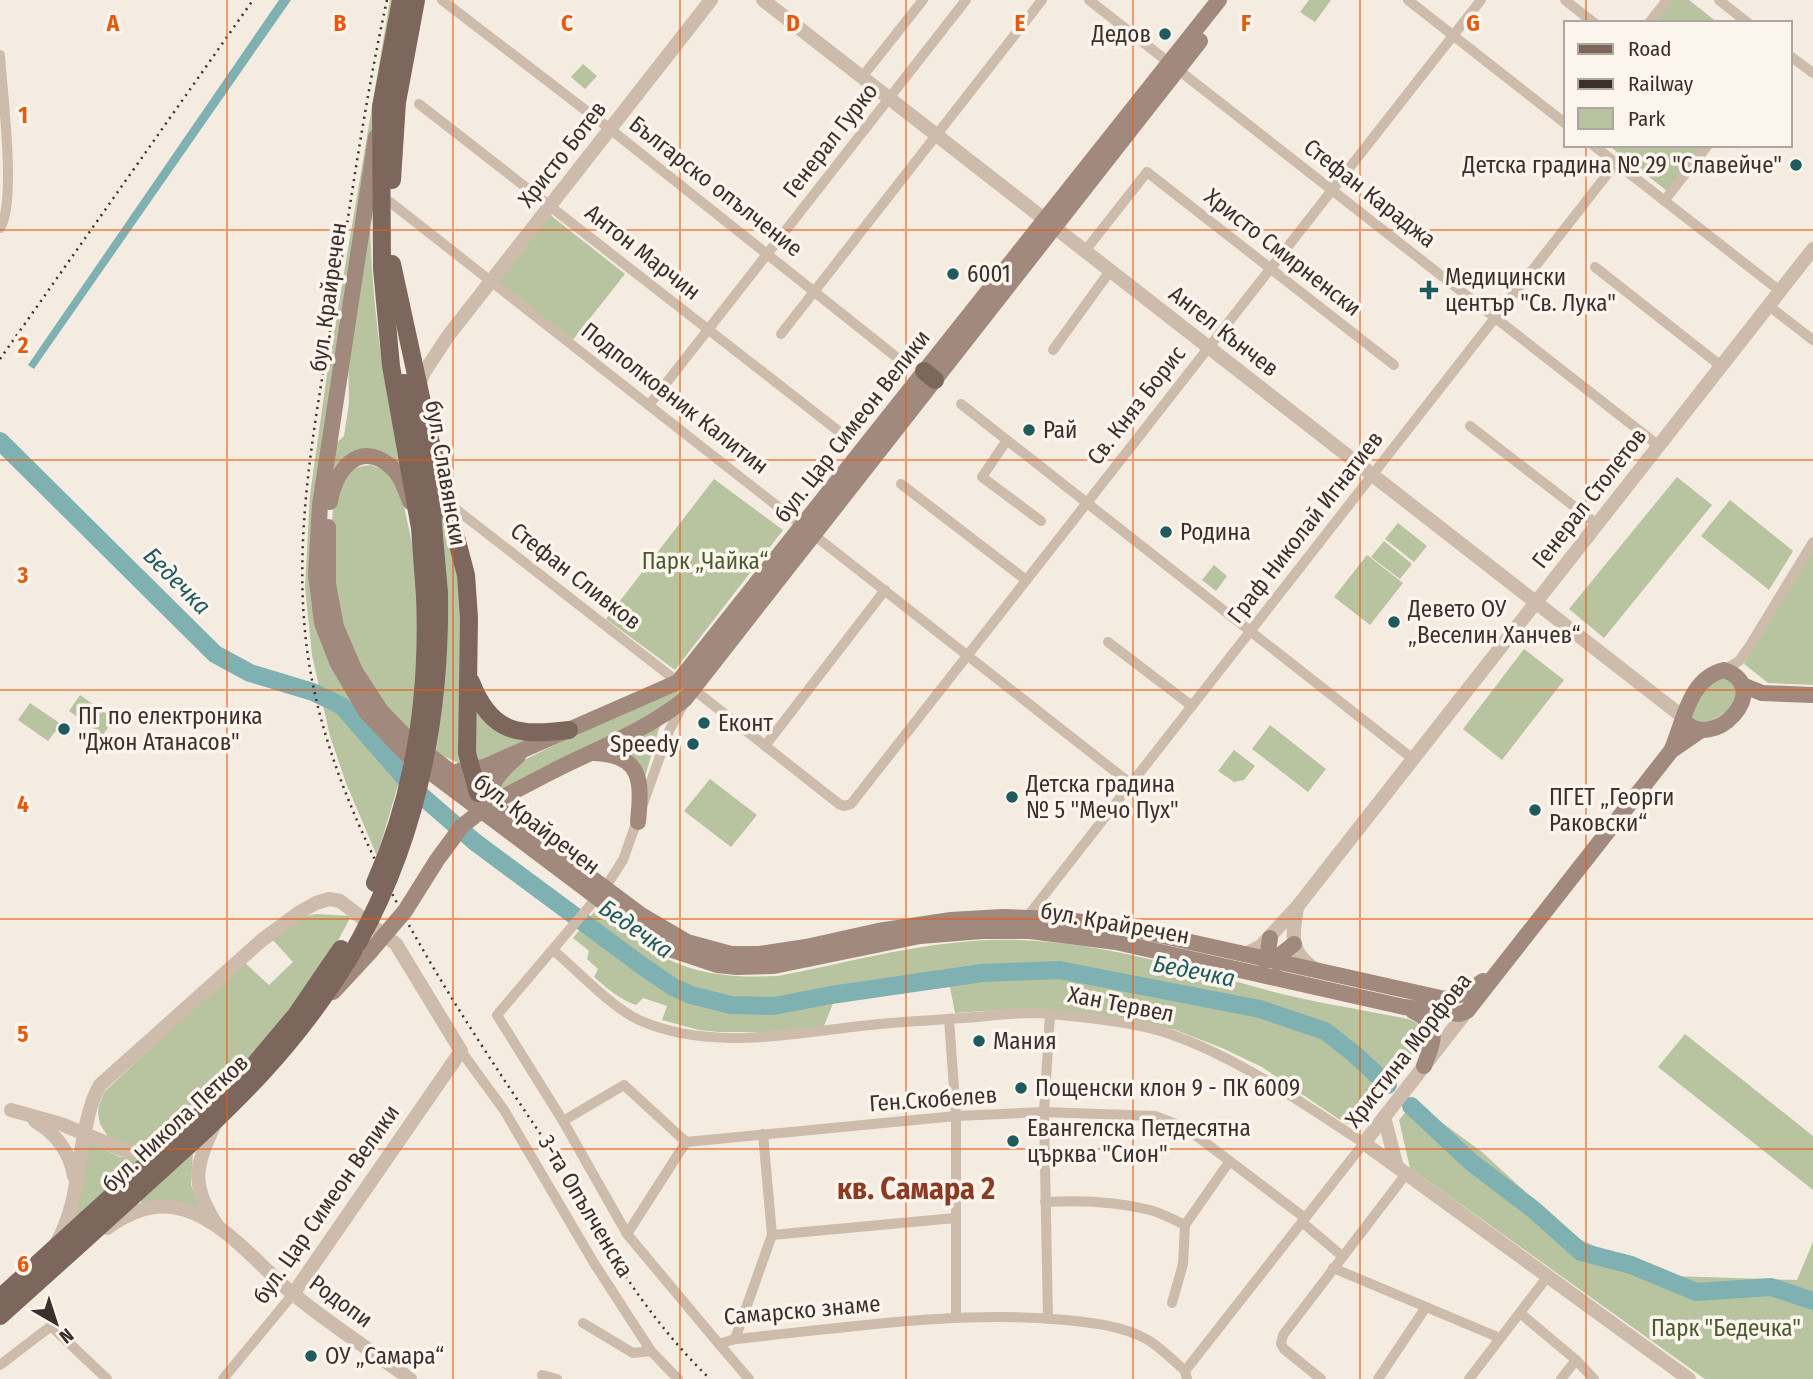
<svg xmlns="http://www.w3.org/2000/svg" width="1813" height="1379" font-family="'Fira Sans Condensed',sans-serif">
<rect width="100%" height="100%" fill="#f4ebe1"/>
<g fill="#b8c4a0">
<path d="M 390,0 L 395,0 C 370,134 351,270 331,405 C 325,447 318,489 314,531 C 311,557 307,585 313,610 C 325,671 360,721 405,762 L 377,856 L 346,783 L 330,736 L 312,655 L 305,587 L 310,495 L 327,374 Z"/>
<path d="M 1309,0 L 1331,0 L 1315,22 L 1300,12 Z"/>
<path d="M 1670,0 L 1689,0 L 1718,23 L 1652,23 Z"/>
<path d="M 583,64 L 597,76 L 585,89 L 571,77 Z"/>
<path d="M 1608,145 L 1703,145 L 1667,191 Z"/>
<path d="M 370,208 C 370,296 383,383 402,469 C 398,465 394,459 390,456 C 369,440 343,453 331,472 L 319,575 L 334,445 L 344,436 L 349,403 L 348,346 Z"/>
<path d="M 549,214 L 625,274 L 572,341 L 496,281 Z"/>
<path d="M 427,443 L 460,576 L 463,765 L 434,752 Z"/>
<path d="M 371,465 L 387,471 L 401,493 L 413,548 L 421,642 L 411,734 C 394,717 376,697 364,675 C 356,660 349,642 343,626 C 333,596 322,498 346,474 C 353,467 363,466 371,465 Z"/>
<path d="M 1677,477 L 1712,505 L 1604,638 L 1569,609 Z"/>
<path d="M 714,479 L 783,530 L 675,670 L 606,619 Z"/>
<path d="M 1730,500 L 1793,551 L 1769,590 L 1701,536 Z"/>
<path d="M 1398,523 L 1427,546 L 1414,562 L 1385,539 Z"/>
<path d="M 800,538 L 686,690 L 666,709 L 493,796 L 503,777 L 518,763 L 672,687 Z"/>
<path d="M 1384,541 L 1412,564 L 1400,579 L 1371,557 Z"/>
<path d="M 1813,543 L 1813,685 L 1768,683 L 1744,664 L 1754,641 Z"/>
<path d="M 1367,555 L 1403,583 L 1370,625 L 1334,597 Z"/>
<path d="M 1214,565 L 1227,576 L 1216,591 L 1202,580 Z"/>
<path d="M 1524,649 L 1564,680 L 1502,760 L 1463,729 Z"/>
<path d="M 1717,678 L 1730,679 L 1738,690 L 1734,706 L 1705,726 L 1691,716 C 1694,702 1705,684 1717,678 Z"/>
<path d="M 80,695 L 114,719 L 103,735 L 69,711 Z"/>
<path d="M 472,701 L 533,737 L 475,767 Z"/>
<path d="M 30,703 L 61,724 L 48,741 L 18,720 Z"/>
<path d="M 660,725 L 645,777 L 610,750 Z"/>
<path d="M 1270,725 L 1326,769 L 1308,792 L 1252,749 Z"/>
<path d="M 1234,750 L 1255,766 L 1244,780 L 1234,782 L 1218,771 Z"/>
<path d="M 710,779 L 757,815 L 731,847 L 684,811 Z"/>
<path d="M 595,911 C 617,926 639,944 662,956 C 698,976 739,978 778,976 C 856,961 938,937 1019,940 C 1102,943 1183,967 1263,989 C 1310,1002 1360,1009 1408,1019 C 1418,1023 1425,1027 1423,1039 L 1363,1120 L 1353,1124 L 1346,1124 L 1262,1067 L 1222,1048 L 1173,1029 L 999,1010 L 955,1013 L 950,987 L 834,1001 L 824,1026 L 778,1032 L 719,1032 L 699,1030 L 662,1020 L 667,1006 L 643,998 L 636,1005 C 620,1000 607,988 594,977 L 598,969 L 587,959 L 589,951 L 573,938 Z"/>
<path d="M 317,914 L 351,916 L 331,954 L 260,1049 L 219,1087 L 191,1105 L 166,1127 L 156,1141 L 130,1148 L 110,1140 L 100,1124 L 98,1113 L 99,1105 L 104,1092 L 244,962 L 269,985 L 293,962 L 271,938 L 305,916 Z"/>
<path d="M 1685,1034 L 1813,1136 L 1813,1190 L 1658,1067 Z"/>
<path d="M 1414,1102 L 1482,1152 L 1573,1236 L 1603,1250 L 1672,1276 L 1797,1280 L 1813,1242 L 1813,1379 L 1705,1379 L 1410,1168 L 1399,1120 Z"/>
<path d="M 89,1142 L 120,1157 L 142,1157 L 75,1219 Z"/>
<path d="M 193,1154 L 191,1184 L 200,1211 L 141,1204 L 141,1200 Z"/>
</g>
<path fill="#7fb0b2" d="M 279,0 L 291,0 L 34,369 L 28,365 Z"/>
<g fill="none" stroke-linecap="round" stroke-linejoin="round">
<g stroke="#7fb0b2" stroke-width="18">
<path d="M 0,441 L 215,654 L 250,673 L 313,692 L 342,706 L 416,791 L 475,842 L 641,965 L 673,987 L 691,995 L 731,1005 L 774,1006 L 831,995 L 982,973 L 1059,970 L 1260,1009 L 1325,1031 L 1353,1053 L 1388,1085"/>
<path d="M 1411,1106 L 1471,1162 L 1534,1210 L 1581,1252 L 1631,1265 L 1696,1292 L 1771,1287 L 1813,1301"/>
</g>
<g stroke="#cdbbac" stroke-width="10">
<path d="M 442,0 L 610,129 L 895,356"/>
<path d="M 1089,0 L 1659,446"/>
<path d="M 1408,0 L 1566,124"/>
<path d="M 1565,0 L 1594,23"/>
<path d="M 1719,0 L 1748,23"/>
<path d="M 1649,23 L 1667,0"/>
<path d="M 0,55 C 2,91 17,202 0,228"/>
<path d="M 1790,56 L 1813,73"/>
<path d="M 862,77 L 923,0"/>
<path d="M 419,104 L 841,433"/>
<path d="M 1593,145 L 1780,291"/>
<path d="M 1664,201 L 1708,145"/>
<path d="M 390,202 L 1131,784"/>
<path d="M 1085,251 L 1147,172 L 1394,365"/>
<path d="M 1595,267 L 1721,366"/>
<path d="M 1769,306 L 1813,340"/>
<path d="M 781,334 L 1042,0"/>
<path d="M 1053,350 L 1110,271"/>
<path d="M 961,404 L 1413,759"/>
<path d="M 649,405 L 966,0"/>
<path d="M 1470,426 L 1597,524"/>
<path d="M 1007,440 L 982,477 L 1041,521"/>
<path d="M 901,484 L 1026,580"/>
<path d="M 448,503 L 678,682"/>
<path d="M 1108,642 L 1192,706"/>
<path d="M 1724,670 L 1739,661 L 1749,647 L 1813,542"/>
<path d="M 693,689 L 839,804 L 844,806 L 851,804 L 1481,0"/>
<path d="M 683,705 L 669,731 L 623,860 L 605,888 L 497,1015 L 563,1121 L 627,1234 L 719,1344 L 735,1339 C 845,1328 955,1310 1066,1320 C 1094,1323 1123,1326 1148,1340 C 1161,1348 1174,1361 1185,1371"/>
<path d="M 765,746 L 885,590"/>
<path d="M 1027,917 L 1616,163"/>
<path d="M 553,950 C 577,970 611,1007 639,1020 C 710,1052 795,1033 870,1025 C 905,1021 940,1020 976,1017 C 1000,1015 1025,1011 1050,1014 C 1084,1017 1139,1023 1170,1034 C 1241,1059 1301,1103 1364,1143 L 1185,1371 L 1187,1379"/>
<path d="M 949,1019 L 956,1116 L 956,1317"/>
<path d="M 461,1051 L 504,1110 L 594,1263 L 651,1351 L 678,1379"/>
<path d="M 563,1121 L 624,1085 L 686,1142 L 956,1116 L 1044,1112 L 1155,1116 L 1186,1128 L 1305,1218"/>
<path d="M 1045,1202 C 1080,1200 1115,1201 1150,1210 C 1162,1213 1174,1220 1185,1225 L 1229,1162"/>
<path d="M 1302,1222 L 1342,1256"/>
<path d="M 627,1234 L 686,1142"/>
<path d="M 772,1235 L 955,1218"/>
<path d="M 1333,1268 L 1500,1338"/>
<path d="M 1172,1303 L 1183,1264 L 1185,1225"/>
<path d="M 1520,1313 L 1576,1360 L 1594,1379"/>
<path d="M 1048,1319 L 1044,1112 L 1050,1014"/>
<path d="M 583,1323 L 633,1353 L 651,1351"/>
<path d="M 735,1339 L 772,1235 L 763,1134"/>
<path d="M 719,1344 L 749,1379"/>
<path d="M 0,1365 L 51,1326 L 107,1379"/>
<path d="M 542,1375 L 557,1379"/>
<path d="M 223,1379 L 293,1294"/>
<path d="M 1321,1379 L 1284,1349 L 1281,1344 L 1283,1335 L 1406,1174"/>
<path d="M 1378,1379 L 1426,1307"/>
<path d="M 1469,1379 L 1548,1276"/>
<path d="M 1561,1379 L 1576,1360"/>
</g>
<g stroke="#cdbbac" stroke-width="14">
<path d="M 763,0 L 1683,717"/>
<path d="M 419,387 L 423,374 L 448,336 L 711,0"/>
<path d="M 1297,908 C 1292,937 1289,952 1316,970"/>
<path d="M 1244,955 L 1261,946 L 1297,907 L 1813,249"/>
<path d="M 1467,1011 L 1364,1143 L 1689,1379"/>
<path d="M 11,1110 L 61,1124 L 126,1151 L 146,1150 L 169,1137"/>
<path d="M 1384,1117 L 1397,1167"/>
<path d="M 35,1121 C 55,1133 70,1152 74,1176"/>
<path d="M 215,1124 C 195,1166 190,1185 217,1225"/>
<path d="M 107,1228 C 129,1212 154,1201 182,1209 C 224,1220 259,1266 292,1293 C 329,1324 371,1350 410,1379"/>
<path d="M 56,1244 C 78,1207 77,1162 87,1121 C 90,1108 93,1096 100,1085 L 262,940 L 300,912 L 316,903 L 329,899 L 340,901 L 396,944 L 461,1051 L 293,1294"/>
</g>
<g stroke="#a18a7d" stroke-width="16">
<path d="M 376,137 L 320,505 L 316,575 L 322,623 L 337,662 L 366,712 L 406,754 L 647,935 L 672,950 L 717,965 L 737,967 L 774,966 L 920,936 L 983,931 L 1030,931 L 1116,942 L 1404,1007 L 1460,1014 L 1467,1011 L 1671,751 L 1700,731"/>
<path d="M 330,502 C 334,472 358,440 389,465 C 401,474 405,489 410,502"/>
<path d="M 328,527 L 328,584 L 336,627 L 355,671 L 381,711 L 406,737 L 478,793 L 641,915 L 687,942 L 731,954 L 759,954 L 806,947 L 878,931 L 951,920 L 1002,917 L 1060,919 L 1132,929 L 1445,999 L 1467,993 L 1483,981"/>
<path d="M 1742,685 L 1762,693 L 1813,695"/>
<path d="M 1672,749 C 1684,721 1689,678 1724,670 C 1776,688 1711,755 1684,720"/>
<path d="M 592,753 C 643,754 642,781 638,822"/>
<path d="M 555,770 C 599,748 647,730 685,699 L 1200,41"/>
<path d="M 459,771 L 484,767 L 678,682 L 1219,0"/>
<path d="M 489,807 C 485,786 503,769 518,756"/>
<path d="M 1270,938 L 1268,952 L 1278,963"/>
<path d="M 1265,961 L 1279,956 L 1294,944"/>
<path d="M 333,992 L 370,952"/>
<path d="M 1413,1011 C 1442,1025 1433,1042 1424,1066"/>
</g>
<g stroke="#7d675c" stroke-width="18">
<path d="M 401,0 L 381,107 L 382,269 L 391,366 L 420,528 L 425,596"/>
<path d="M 392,180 L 397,102 L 416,0"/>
<path d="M 392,264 L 430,439 L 466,575 L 469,618 L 467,753 L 478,793"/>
<path d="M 924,371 L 935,380"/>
<path d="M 404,383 L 432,513 L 439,593"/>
<path d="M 471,682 C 491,734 519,736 569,730"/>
<path d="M 0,1298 L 249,1071 L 296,1015 L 341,949"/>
<path d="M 0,1316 C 49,1272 98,1228 147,1183 C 233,1106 299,1045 358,943"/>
</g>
<g stroke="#3b302b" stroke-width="2.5" stroke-dasharray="2 5" stroke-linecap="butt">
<path d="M 387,0 C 366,95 352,193 337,289 C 316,420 286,553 313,685 C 345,841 451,1001 539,1132 C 562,1165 582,1200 602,1235 C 612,1252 621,1270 633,1287 C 655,1319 682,1352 710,1379"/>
<path d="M 0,359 L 253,0"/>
</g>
<path stroke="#a18a7d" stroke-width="16" d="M 370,952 L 405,911 L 437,860 L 462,826 L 490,804 L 555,770"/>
<g stroke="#7d675c" stroke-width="18">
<path d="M 375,883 C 415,793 429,694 425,596"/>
<path d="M 358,943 C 418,834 441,716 439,593"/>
</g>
</g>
<path fill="none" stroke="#e8590c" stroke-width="2" stroke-opacity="0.55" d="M 227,0 L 227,1379M 453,0 L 453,1379M 680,0 L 680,1379M 906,0 L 906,1379M 1133,0 L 1133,1379M 1360,0 L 1360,1379M 1586,0 L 1586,23M 1586,145 L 1586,1379M 0,230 L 1813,230M 0,460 L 1813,460M 0,690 L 1813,690M 0,919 L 1813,919M 0,1149 L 1813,1149"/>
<g fill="#1f5a5e" stroke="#fbf5ee" stroke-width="2.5">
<circle cx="1165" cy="34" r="7"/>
<circle cx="1796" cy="165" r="7"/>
<circle cx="953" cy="274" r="7"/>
<path d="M1425.5 279.5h7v7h7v7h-7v7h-7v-7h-7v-7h7z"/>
<circle cx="1029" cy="430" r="7"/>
<circle cx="1166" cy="532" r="7"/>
<circle cx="1394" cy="622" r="7"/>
<circle cx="704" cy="723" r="7"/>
<circle cx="64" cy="729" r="7"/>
<circle cx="693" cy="744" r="7"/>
<circle cx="1012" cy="797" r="7"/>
<circle cx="1535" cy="810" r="7"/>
<circle cx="979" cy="1041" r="7"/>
<circle cx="1021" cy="1088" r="7"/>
<circle cx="1013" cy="1141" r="7"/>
<circle cx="311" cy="1356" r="7"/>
</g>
<g text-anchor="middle" stroke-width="7" stroke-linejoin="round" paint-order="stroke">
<g font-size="23" fill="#3b302b" stroke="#fbf5ee" text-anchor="start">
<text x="1151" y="42" text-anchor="end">Дедов</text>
<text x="1782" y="173" text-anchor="end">Детска градина № 29 "Славейче"</text>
<text x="967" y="282">6001</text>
<text x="1445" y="285">Медицински<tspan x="1445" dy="26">център "Св. Лука"</tspan></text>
<text x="1043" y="438">Рай</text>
<text x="1180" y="540">Родина</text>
<text x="1408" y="617">Девето ОУ<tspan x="1408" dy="26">„Веселин Ханчев“</tspan></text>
<text x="78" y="724">ПГ по електроника<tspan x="78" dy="26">"Джон Атанасов"</tspan></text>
<text x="718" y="731">Еконт</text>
<text x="679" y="752" text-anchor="end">Speedy</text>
<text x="1026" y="792">Детска градина<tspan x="1026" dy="26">№ 5 "Мечо Пух"</tspan></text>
<text x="1549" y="805">ПГЕТ „Георги<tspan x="1549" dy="26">Раковски“</tspan></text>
<text x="993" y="1049">Мания</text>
<text x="1035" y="1096">Пощенски клон 9 - ПК 6009</text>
<text x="1027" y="1136">Евангелска Петдесятна<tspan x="1027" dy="26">църква "Сион"</tspan></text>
<text x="325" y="1364">ОУ „Самара“</text>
</g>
<g font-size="23" fill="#3b302b" stroke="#fbf5ee">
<text transform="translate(830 140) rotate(-52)" y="8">Генерал Гурко</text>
<text transform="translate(562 154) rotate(-52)" y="8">Христо Ботев</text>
<text transform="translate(716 186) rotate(38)" y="8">Българско опълчение</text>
<text transform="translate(1370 193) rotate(38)" y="8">Стефан Караджа</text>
<text transform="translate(643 252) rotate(38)" y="8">Антон Марчин</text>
<text transform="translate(1283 252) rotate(38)" y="8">Христо Смирненски</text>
<text transform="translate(328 297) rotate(-82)" y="8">бул. Крайречен</text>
<text transform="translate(1224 331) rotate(38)" y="8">Ангел Кънчев</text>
<text transform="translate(675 398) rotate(38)" y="8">Подполковник Калитин</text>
<text transform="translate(1136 405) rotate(-52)" y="8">Св. Княз Борис</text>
<text transform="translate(852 426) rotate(-52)" y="8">бул. Цар Симеон Велики</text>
<text transform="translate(446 473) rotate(80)" y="8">бул. Славянски</text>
<text transform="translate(1589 498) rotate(-52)" y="8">Генерал Столетов</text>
<text transform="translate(1305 527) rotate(-52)" y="8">Граф Николай Игнатиев</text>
<text transform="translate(576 576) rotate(38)" y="8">Стефан Сливков</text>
<text transform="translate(537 824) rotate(37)" y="8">бул. Крайречен</text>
<text transform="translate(1115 923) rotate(10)" y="8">бул. Крайречен</text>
<text transform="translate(1121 1004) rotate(11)" y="8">Хан Тервел</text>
<text transform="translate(1408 1050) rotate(-52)" y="8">Христина Морфова</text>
<text transform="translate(933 1099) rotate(-4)" y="8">Ген.Скобелев</text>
<text transform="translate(175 1123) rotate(-43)" y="8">бул. Никола Петков</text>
<text transform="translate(326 1204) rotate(-55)" y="8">бул. Цар Симеон Велики</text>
<text transform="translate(586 1206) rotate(59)" y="8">3-та Опълченска</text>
<text transform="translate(341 1301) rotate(36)" y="8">Родопи</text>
<text transform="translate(802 1310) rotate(-5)" y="8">Самарско знаме</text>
</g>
<g font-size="23" fill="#4a5a2e" stroke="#fbf5ee">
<text x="705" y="569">Парк „Чайка“</text>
<text x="1726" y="1336">Парк "Бедечка"</text>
</g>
<g font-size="24" font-style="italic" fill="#1f5a5e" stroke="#fbf5ee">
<text transform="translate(177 581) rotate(45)" y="8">Бедечка</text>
<text transform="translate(636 929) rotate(35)" y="8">Бедечка</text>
<text transform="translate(1194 971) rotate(11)" y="8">Бедечка</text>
</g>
<g font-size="30" font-weight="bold" fill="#8c3b22" stroke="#fbf5ee">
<text x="916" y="1199">кв. Самара 2</text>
</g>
</g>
<g font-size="23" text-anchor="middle" font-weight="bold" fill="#e8590c" stroke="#fbf5ee" stroke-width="7" stroke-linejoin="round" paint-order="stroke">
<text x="113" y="31">A</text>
<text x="340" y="31">B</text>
<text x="567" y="31">C</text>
<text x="793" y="31">D</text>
<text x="1020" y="31">E</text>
<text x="1246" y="31">F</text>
<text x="1473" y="31">G</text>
<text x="23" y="123">1</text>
<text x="23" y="353">2</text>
<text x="23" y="583">3</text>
<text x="23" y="812">4</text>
<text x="23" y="1042">5</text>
<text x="23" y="1272">6</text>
</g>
<rect x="1564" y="21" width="228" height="126" fill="#fbf5ee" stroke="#aea6a0" stroke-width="2"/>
<rect x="1578" y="44" width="35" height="10" fill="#7d675c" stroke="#aea6a0" stroke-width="2"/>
<text x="1628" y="56" font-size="21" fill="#3b302b">Road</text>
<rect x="1578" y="79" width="35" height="10" fill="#3b302b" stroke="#aea6a0" stroke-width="2"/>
<text x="1628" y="91" font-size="21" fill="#3b302b">Railway</text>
<rect x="1578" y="108" width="35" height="21" fill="#b8c4a0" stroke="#aea6a0" stroke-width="2"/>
<text x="1628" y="126" font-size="21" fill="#3b302b">Park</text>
<g transform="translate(56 1323) rotate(141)" stroke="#fbf5ee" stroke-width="5" paint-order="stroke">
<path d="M0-5L12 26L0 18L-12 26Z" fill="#3b302b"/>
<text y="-10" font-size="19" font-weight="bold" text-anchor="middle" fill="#3b302b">N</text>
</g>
</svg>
